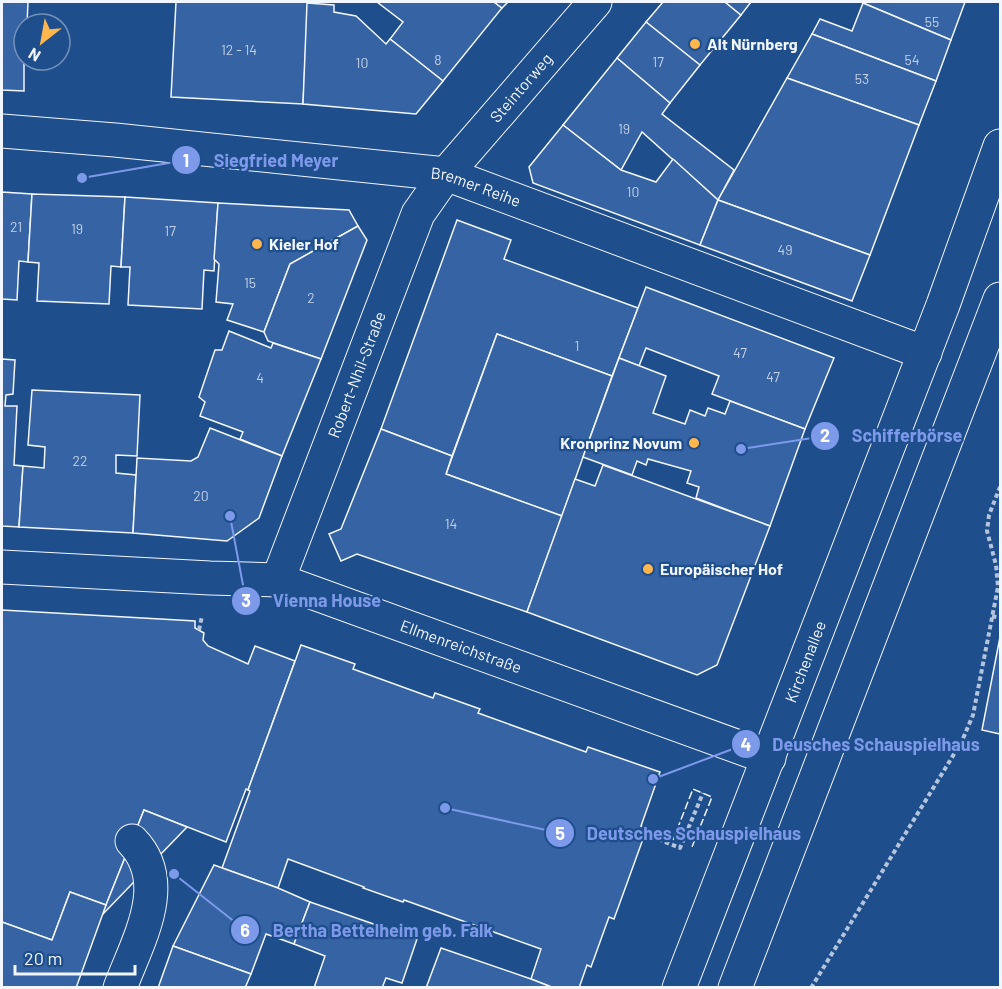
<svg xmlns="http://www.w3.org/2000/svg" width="1002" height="989" font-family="Barlow,sans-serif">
<rect width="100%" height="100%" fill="#1f4e8c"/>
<g fill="#3563a3" stroke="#f2f6ff" stroke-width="1.5">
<path d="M 2,2 L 28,2 L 27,24 L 24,24 L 24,91 L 2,90 Z"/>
<path d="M 176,2 L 308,2 L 303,104 L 171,97 Z"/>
<path d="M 377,2 L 494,2 L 502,8 L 443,81 L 390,39 L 403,22 Z"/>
<path d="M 494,2 L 508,2 L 502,8 Z"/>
<path d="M 663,2 L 725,2 L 741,15 L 700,65 L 646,22 Z"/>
<path d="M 725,2 L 751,2 L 741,15 Z"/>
<path d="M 864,2 L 965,2 L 951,40 L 863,3 Z"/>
<path d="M 307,3 L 334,5 L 334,12 L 356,16 L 386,44 L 390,39 L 443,81 L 416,114 L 303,104 Z"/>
<path d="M 863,3 L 951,40 L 936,81 L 812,34 L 820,19 L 852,31 Z"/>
<path d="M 646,22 L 700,65 L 670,103 L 617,58 Z"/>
<path d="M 812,34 L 936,81 L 919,125 L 787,78 Z"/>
<path d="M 617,58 L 670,103 L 662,114 L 734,170 L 718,200 L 642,132 L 621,170 L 563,125 Z"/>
<path d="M 787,78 L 919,125 L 870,255 L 718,200 Z"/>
<path d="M 563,125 L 621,170 L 656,182 L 673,159 L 718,200 L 700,245 L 533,183 L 529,167 Z"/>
<path d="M 2,192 L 32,194 L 28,262 L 19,261 L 17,300 L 2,299 Z"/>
<path d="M 32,194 L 125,197 L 121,267 L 111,266 L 109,304 L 37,301 L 39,263 L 28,262 Z"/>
<path d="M 125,197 L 218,203 L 214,271 L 204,270 L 202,309 L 128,305 L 130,267 L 121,267 Z"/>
<path d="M 718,200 L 870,255 L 852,301 L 700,245 Z"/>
<path d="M 218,203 L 349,210 L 358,226 L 290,264 L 264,332 L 227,320 L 233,304 L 216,302 L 219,264 L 214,259 Z"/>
<path d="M 457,220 L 511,240 L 504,259 L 638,308 L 612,376 L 497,334 L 452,456 L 381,429 Z"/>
<path d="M 358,226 L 367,240 L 321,359 L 268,341 L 264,332 L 290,264 Z"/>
<path d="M 646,287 L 834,358 L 805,429 L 712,394 L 719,376 L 646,348 L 639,366 L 619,358 Z"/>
<path d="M 229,331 L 271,348 L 273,343 L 321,359 L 282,456 L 240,439 L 243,432 L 200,416 L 205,402 L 199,397 L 215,350 L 222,350 Z"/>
<path d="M 497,334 L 612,376 L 562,516 L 446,474 Z"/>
<path d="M 619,358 L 666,376 L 653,413 L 685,424 L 690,410 L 705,416 L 708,408 L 725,414 L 730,401 L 805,429 L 770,526 L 696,498 L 699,487 L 687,483 L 691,471 L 648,459 L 646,465 L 637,461 L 632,475 L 583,457 Z"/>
<path d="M 2,359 L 15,360 L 13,394 L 6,395 L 5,406 L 17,406 L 14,465 L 23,466 L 19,527 L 2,526 Z"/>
<path d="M 32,390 L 140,395 L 137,456 L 116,455 L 116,473 L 136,475 L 133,533 L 19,527 L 23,466 L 44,468 L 45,447 L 28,445 Z"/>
<path d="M 210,428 L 282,456 L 259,518 L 227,541 L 133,533 L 137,458 L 191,461 L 198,457 Z"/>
<path d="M 381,429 L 452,456 L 446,474 L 562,516 L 527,612 L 357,554 L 341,561 L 329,534 L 341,529 Z"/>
<path d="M 603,465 L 770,526 L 717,665 L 697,675 L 527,612 L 575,479 L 595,486 Z"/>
<path d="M 2,610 L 195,621 L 195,628 L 204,633 L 203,640 L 208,646 L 248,664 L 255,646 L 295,661 L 248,790 L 246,789 L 226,842 L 144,810 L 106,905 L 70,892 L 52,940 L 2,922 Z"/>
<path d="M 1000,637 L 1000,734 L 982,730 Z"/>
<path d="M 301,645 L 355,664 L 353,669 L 433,698 L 435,693 L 480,709 L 478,713 L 586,752 L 588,747 L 660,772 L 641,826 L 647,828 L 614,919 L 609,917 L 591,967 L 587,965 L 579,988 L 554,988 L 531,979 L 541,949 L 404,900 L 403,902 L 363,888 L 364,887 L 288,859 L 278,888 L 222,868 L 250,791 L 248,790 Z"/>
<path d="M 144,810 L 187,827 L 102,915 Z"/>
<path d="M 214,865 L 278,888 L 310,902 L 294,944 L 266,934 L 251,974 L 173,946 Z"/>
<path d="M 70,892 L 106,905 L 76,988 L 2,988 L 2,922 L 52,940 Z"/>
<path d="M 310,902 L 417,939 L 402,983 L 386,978 L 382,988 L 314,988 L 325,956 L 294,944 Z"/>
<path d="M 173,946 L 251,974 L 245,988 L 158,988 Z"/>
<path d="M 441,948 L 531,979 L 554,988 L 426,988 Z"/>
</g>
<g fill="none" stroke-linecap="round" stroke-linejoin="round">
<g stroke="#f2f6ff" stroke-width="35">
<g id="street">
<path id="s1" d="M 2,131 L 115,140 L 446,174 L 925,353"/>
<path id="s2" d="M 2,567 L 210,578 L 278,580 L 769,758"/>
<path id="s3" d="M 278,580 L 418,214 L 446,174 L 595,2"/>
<path d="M 120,988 C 137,942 173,883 132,841"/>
</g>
</g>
<g stroke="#f2f6ff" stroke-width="35">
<g id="secondary">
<path id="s4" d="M 679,988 L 943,305 L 1000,146"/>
<path d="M 735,988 L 1000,299"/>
</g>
</g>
<g stroke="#b3c4dc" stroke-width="4" stroke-dasharray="4.5 3" stroke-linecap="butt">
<path d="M 992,616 L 1000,618"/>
<path d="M 199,630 L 202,616"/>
<path d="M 658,839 L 680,848 L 703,793"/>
<path d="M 811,988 L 962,741 L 973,715 L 998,587 L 996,565 L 987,531 L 989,515 L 1000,487"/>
</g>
<use href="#street" stroke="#1f4e8c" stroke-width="33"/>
<use href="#secondary" stroke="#1f4e8c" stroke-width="33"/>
<path stroke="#f2f6ff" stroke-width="1.5" stroke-dasharray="8 3" stroke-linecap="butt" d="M 673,840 L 693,789 L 712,797 L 692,847"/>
</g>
<g fill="#ffb74d" stroke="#1f4e8c" stroke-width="2">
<circle cx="695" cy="44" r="6"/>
<circle cx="257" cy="244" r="6"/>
<circle cx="694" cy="443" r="6"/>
<circle cx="648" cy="569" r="6"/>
</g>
<g text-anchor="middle" stroke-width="4.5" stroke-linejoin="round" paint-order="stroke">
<g font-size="14" fill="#c3d1e8">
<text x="932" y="27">55</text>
<text x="239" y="55">12 - 14</text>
<text x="438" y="65">8</text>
<text x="912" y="65">54</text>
<text x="658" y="67">17</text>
<text x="362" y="68">10</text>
<text x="862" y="84">53</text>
<text x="624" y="134">19</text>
<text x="633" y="197">10</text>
<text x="16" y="232">21</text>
<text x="77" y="234">19</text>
<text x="170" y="236">17</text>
<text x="785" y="255">49</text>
<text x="250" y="288">15</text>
<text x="311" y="303">2</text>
<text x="577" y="351">1</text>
<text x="740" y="358">47</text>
<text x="773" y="382">47</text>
<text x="260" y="383">4</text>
<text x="80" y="466">22</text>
<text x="201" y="501">20</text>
<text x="451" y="529">14</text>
</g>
<g font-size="16" font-weight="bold" fill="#f2f6ff" stroke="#1f4e8c" text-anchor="start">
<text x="707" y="50">Alt Nürnberg</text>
<text x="269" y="250">Kieler Hof</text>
<text x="682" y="449" text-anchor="end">Kronprinz Novum</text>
<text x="660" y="575">Europäischer Hof</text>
</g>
<g font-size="16" fill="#f2f6ff" stroke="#1f4e8c">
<text dy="6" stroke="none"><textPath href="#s3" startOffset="555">Steintorweg</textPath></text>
<text dy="6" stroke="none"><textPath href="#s1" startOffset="478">Bremer Reihe</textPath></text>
<text dy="6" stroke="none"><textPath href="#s3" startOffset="220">Robert-Nhil-Straße</textPath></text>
<text dy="6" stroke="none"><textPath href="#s2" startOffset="471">Ellmenreichstraße</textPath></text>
<text dy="6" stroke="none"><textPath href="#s4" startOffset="350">Kirchenallee</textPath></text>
</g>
</g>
<path fill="none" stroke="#7d9aea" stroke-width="2" d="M82 178L186 160M741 449L825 436M230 516L246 601M653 779L746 744M445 808L560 833M174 874L245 930"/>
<g fill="#7d9aea" stroke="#1f4e8c" stroke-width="2">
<circle cx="82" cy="178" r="6"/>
<circle cx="741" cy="449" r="6"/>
<circle cx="230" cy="516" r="6"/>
<circle cx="653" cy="779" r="6"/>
<circle cx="445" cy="808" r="6"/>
<circle cx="174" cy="874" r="6"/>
<circle cx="186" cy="160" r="15"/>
<circle cx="825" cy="436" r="15"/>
<circle cx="246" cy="601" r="15"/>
<circle cx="746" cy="744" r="15"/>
<circle cx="560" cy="833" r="15"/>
<circle cx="245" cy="930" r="15"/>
</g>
<g font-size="18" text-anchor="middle" font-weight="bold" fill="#fff">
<text x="186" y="167">1</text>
<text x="825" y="442">2</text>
<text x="246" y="607">3</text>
<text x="746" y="751">4</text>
<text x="560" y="840">5</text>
<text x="245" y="937">6</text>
</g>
<g font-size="18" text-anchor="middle" font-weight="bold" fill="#7d9aea" stroke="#1f4e8c" stroke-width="4.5" stroke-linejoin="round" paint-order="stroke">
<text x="276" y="167">Siegfried Meyer</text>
<text x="907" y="442">Schifferbörse</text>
<text x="327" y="607">Vienna House</text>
<text x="876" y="751">Deusches Schauspielhaus</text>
<text x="694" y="840">Deutsches Schauspielhaus</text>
<text x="383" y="937">Bertha Bettelheim geb. Falk</text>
</g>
<rect width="1002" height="989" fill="none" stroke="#f2f6ff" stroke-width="6"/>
<g transform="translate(42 42) rotate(211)"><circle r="28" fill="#1f4e8c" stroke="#7391ba" stroke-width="1.5"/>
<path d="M0-4.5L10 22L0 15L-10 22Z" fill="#ffb74d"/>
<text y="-9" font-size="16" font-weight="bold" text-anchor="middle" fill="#f2f6ff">N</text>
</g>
<path d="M15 965v9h120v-9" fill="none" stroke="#f2f6ff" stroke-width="3"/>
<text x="24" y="965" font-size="18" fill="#f2f6ff" stroke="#1f4e8c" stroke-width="4.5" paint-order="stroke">20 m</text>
</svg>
